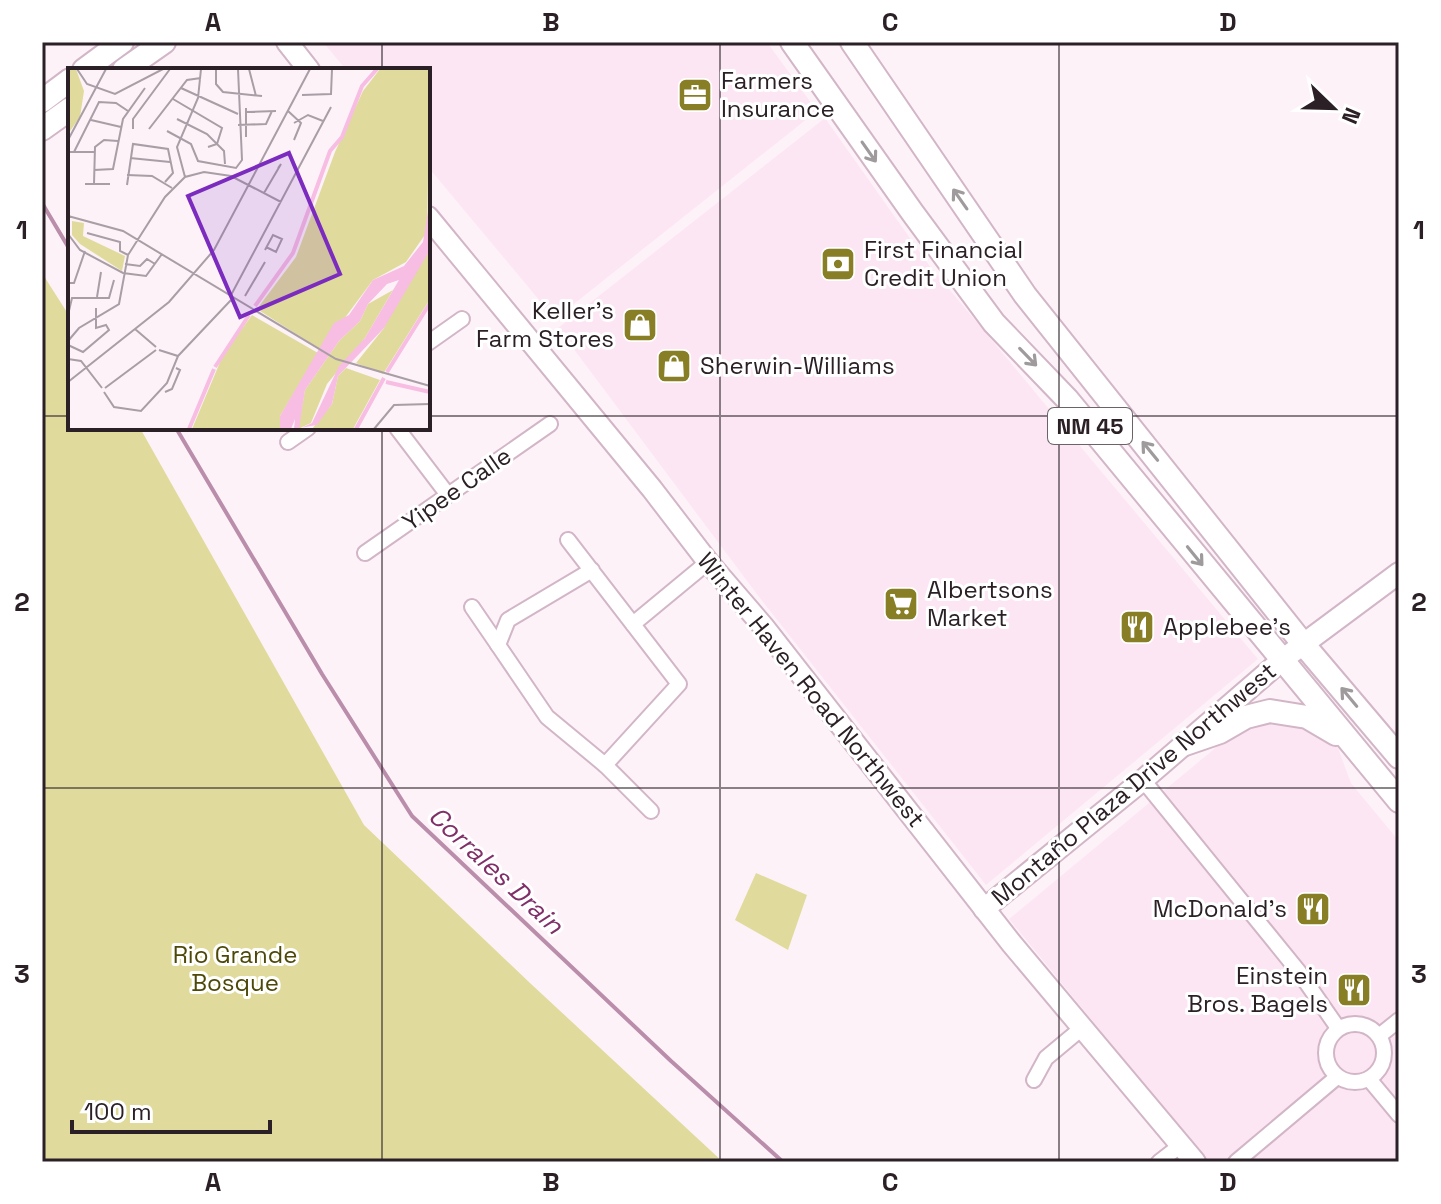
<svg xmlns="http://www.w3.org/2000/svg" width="1441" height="1204" font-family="'Space Grotesk',sans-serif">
<rect width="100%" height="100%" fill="#fef2f9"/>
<g fill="#fde6f4">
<path d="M 323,42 L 767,42 L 817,111 L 555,319 L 428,167 L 428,70 L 346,70 Z"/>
<path d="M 825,118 L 929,265 L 1258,659 L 986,885 L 759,597 L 558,328 Z"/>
<path d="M 1261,718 L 1319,729 L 1338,748 L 1351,783 L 1399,841 L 1399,1162 L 1208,1162 L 1009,919 L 1243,725 Z"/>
</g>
<g fill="#e0db9d">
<path d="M 42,273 L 70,317 L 70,428 L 140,428 L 364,825 L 530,983 L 723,1162 L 42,1162 Z"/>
<path d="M 756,873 L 807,895 L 788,950 L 735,920 Z"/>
</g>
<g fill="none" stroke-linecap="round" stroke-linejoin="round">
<g stroke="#ba8eaa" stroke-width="4">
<path d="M 42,203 L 70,250"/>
<path d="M 176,428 L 322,674 L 412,816 L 671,1061 L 783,1162"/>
</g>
<g stroke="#d2b6c7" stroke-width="18">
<g id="street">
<path d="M 428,343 L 462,319"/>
<path d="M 397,428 L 448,495"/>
<path d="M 288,442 L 308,428"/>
<path d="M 568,540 L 679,684 L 605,765 L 547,717 L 498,645 L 508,620 L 592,570"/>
<path d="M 365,553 L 550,424"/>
<path d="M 472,607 L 498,645"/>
<path d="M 633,624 L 708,562"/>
<path d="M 605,765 L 651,811"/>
<path d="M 1143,780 L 1299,972 L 1338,1028"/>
<circle cx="1355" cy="1053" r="29"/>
<path d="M 1379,1036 L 1399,1020"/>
<path d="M 1369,1079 L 1399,1115"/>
<path d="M 1034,1080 L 1046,1058 L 1082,1028"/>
<path d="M 1159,1162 L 1181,1145"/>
<path d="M 1236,1162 L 1337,1077"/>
</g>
</g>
<g stroke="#d2b6c7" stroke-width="24">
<g id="secondary">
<path d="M 287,42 L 309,70"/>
<path d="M 428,217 L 652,489 L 708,562 L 763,626 L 1012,944 L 1195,1162"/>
<path d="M 984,909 L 1143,780 L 1282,660 L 1399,573"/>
</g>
</g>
<g stroke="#d2b6c7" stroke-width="26">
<g id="primary">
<path d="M 792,42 L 912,212 L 994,323 L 1067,399 L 1399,801"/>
<path d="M 852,42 L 1025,295 L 1304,645 L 1399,757"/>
<path d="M 84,70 L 122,42"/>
<path d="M 124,70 L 164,42"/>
<path d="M 42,101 L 70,80"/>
<path d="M 42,129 L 70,109"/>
<path d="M 1185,744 L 1220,732 L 1246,717 L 1270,711 L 1307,717 L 1336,734"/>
</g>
</g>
<use href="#street" stroke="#fff" stroke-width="14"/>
<use href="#secondary" stroke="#fff" stroke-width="20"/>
<use href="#primary" stroke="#fff" stroke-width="22"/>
</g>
<defs><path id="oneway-shaft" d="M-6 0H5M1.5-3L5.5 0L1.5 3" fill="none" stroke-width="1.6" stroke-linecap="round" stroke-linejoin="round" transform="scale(2)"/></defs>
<g stroke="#9f9b9d">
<use href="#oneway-shaft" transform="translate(869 152) rotate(55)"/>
<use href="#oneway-shaft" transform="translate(960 199) rotate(-125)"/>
<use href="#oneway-shaft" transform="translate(1028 357) rotate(46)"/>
<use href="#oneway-shaft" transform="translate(1150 451) rotate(-129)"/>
<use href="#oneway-shaft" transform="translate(1195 556) rotate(51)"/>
<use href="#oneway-shaft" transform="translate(1349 697) rotate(-130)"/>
</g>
<path fill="none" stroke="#2a2026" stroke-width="2" stroke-opacity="0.55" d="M 382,42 L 382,70M 720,42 L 720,1162M 1059,42 L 1059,1162M 42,416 L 70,416M 428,416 L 1399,416M 382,428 L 382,1162M 42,788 L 1399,788"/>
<defs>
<g id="office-square" transform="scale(1.8)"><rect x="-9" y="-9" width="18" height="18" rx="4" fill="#877e25" stroke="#fff"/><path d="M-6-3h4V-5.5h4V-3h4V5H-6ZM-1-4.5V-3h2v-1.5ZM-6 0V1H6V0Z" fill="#fff"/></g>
<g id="bank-square" transform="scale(1.8)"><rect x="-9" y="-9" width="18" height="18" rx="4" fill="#877e25" stroke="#fff"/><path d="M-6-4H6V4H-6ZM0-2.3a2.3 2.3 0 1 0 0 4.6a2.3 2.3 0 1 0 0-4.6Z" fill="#fff"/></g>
<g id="shop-square" transform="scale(1.8)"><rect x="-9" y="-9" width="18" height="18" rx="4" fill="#877e25" stroke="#fff"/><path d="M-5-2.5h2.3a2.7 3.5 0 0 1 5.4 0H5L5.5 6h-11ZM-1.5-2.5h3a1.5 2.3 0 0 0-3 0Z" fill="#fff"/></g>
<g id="supermarket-square" transform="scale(1.8)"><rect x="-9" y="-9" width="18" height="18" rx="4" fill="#877e25" stroke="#fff"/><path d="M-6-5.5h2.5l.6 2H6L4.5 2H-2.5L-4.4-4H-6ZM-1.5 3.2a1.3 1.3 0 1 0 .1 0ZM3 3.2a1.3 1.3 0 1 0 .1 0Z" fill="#fff"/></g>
<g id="restaurant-square" transform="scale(1.8)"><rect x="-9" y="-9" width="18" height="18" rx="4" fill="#877e25" stroke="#fff"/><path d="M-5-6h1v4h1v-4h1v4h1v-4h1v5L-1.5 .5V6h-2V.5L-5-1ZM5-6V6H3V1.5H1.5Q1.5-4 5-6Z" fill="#fff"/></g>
</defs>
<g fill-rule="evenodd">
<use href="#office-square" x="695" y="95"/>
<use href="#bank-square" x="838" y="264"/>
<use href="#shop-square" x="640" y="325"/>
<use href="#shop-square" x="674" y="366"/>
<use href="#supermarket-square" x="901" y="604"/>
<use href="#restaurant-square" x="1137" y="627"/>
<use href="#restaurant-square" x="1313" y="909"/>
<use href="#restaurant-square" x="1354" y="990"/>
</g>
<g text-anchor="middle" stroke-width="6" stroke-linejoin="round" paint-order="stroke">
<rect fill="#fff" stroke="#6a6367" stroke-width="2" x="1048" y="408" width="84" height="36" rx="6"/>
<g font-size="22" font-weight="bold" fill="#2a2026">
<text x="1090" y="434">NM 45</text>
</g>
<g font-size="24" fill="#2a2026" stroke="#fff" text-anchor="start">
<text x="721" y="89">Farmers<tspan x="721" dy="28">Insurance</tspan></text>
<text x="864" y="258">First Financial<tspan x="864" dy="28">Credit Union</tspan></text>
<text x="614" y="319" text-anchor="end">Keller's<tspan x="614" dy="28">Farm Stores</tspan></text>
<text x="700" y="374">Sherwin-Williams</text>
<text x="927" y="598">Albertsons<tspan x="927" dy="28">Market</tspan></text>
<text x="1163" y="635">Applebee's</text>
<text x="1287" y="917" text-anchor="end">McDonald's</text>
<text x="1328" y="984" text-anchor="end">Einstein<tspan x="1328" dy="28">Bros. Bagels</tspan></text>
</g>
<g font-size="24" fill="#2a2026" stroke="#fff">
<text transform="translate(457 489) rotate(-35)" y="8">Yipee Calle</text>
<text transform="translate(811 690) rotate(51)" y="8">Winter Haven Road Northwest</text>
<text transform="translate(1134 784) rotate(-40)" y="8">Montaño Plaza Drive Northwest</text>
</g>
<g font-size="24" fill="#4d4807" stroke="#fff">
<text x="235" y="963">Rio Grande<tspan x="235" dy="28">Bosque</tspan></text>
</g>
<g font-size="26" font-style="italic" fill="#802f68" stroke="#fff">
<text transform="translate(496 870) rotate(43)" y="9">Corrales Drain</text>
</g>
</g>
<g transform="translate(68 68)">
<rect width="362" height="362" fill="#fef2f9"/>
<path d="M 0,1 L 8,1 L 16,23 L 12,49 L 0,66 ZM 312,1 L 362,1 L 359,164 L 338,194 L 305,212 L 253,282 L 189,241 L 228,189 L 267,84 L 295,23 ZM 4,153 L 16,155 L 15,168 L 57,188 L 54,203 L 12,176 L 4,167 ZM 362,182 L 362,231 L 315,306 L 288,295 L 316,260 L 317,256 L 307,263 ZM 325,222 L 297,270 L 259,316 L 243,355 L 230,361 L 237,322 L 271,273 L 292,253 L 300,236 ZM 184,247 L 250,285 L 212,348 L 212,361 L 124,361 L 155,287 ZM 278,300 L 312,312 L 285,361 L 244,361 L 264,336 L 270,308 Z" fill="#e0db9d"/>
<path d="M 362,131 L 362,182 L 316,260 L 270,308 L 264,336 L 249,357 L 226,361 L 227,351 L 223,361 L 212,361 L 212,348 L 266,255 L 281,247 L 305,212 L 336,198 L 355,174 ZM 331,212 L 297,270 L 271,298 L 244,355 L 231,361 L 237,322 L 271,273 L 292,253 L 300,236 L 319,216 Z" fill="#f7bde2" fill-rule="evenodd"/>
<path fill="none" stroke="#f7bde2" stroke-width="4" d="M 187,238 L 225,185 L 262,83 L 274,69 L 294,18 L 309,1M 147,299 L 181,247M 319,304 L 362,235M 318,314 L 362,324M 121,361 L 146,301M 288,361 L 316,310"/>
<path fill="none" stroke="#a99ea5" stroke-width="2" d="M 9,1 L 19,16 L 47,26 L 95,1 L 212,1M 148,1 L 148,16 L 155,24 L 194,28M 181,1 L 188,28M 113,20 L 170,46M 234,27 L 263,26 L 264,1M 105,31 L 154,60 L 149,76 L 140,79M 178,40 L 178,69M 220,43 L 233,55 L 226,72M 178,44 L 208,43M 109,51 L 139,66 L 156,83 L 157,96M 23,52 L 53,59M 226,55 L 240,47 L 255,53M 170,57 L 198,56 L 204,43M 65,61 L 65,51 L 102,1M 81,61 L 119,12 L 133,10M 99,63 L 123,76 L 130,93 L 168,100 L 174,92 L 170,1M 0,72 L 38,1M 0,84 L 26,84M 6,84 L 31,34 L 48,35 L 60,43M 62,90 L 102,94M 26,102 L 45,101 L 55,51 L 77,20M 59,107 L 84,108 L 104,120M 117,109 L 109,79 L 130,30 L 133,1M 17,116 L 42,116M 26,116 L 27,79 L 36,72 L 50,73M 59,117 L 65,76 L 100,81 L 105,105 L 97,114M 0,124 L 1,151M 196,125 L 213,96 L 210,100M 0,148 L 55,163 L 268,291 L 362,318M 19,165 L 52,174 L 52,183 L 60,187M 0,166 L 12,182 L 55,205 L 78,208 L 94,186M 197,182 L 205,167 L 214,171 L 208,184 L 198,179M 57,196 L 72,198 L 79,191 L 87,196M 0,215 L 6,215 L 17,183M 177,228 L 197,194M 29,229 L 33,204M 162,229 L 263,39M 0,247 L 4,230 L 41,230 L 46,212M 67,261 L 88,279M 0,273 L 11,260 L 51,236 L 60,187 L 97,129 L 117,109 L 136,104 L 163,108 L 213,134M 0,277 L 15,284 L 41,262 L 38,257 L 28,260 L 28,240M 91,282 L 110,288 L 163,232M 0,291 L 13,293 L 34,320M 0,314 L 101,234 L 146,182 L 242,1M 37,320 L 88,282M 36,324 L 46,339 L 73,343 L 99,315 L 110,288M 97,324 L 104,321 L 112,302 L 108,300M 306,361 L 326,337 L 362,336"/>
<path fill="#7b2cbf" fill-opacity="0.15" stroke="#7b2cbf" stroke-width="4" d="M 221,85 L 272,206 L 172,249 L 120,128 Z"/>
<rect width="362" height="362" fill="none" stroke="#2a2026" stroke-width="4"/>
</g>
<rect width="1441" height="1204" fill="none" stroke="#ffffff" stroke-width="88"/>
<g transform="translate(1333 108) rotate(113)" stroke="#ffffff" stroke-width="6" paint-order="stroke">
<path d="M0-6L14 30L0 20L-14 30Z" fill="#2a2026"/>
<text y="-12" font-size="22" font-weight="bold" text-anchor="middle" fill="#2a2026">N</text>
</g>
<path d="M72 1120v12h198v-12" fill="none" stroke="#2a2026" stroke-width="4"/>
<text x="84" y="1120" font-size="24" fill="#2a2026" stroke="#ffffff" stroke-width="6" paint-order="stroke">100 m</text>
<rect x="44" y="44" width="1353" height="1116" fill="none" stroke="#2a2026" stroke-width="3"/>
<g font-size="26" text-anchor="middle" font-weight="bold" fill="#2a2026">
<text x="213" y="31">A</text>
<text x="551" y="31">B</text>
<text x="890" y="31">C</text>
<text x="1228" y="31">D</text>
<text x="22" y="239">1</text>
<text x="1419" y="239">1</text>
<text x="22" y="611">2</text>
<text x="1419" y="611">2</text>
<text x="22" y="983">3</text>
<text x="1419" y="983">3</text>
<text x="213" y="1191">A</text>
<text x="551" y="1191">B</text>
<text x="890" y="1191">C</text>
<text x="1228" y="1191">D</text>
</g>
</svg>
